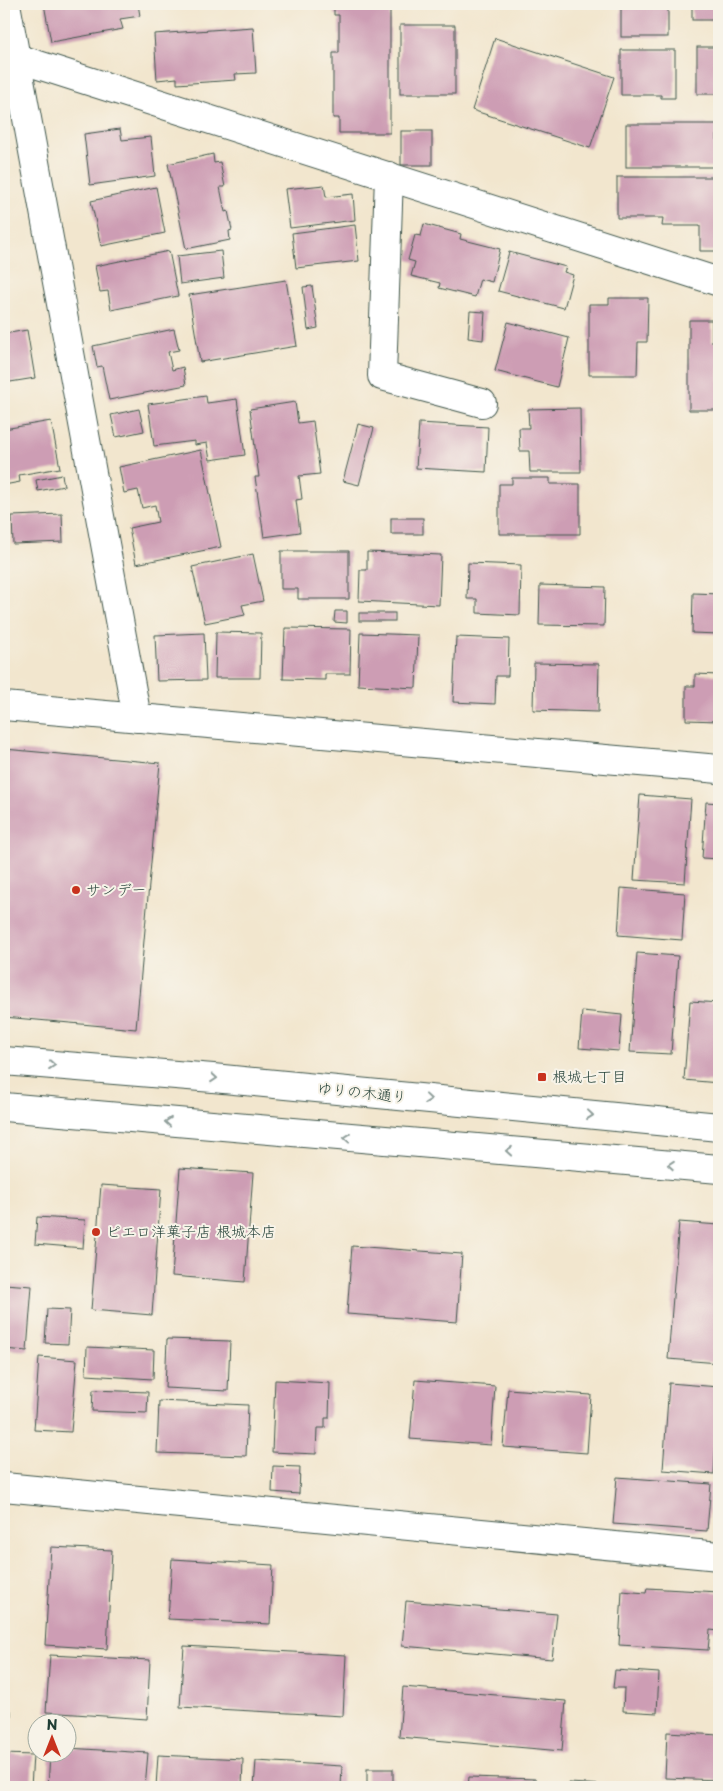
<svg xmlns="http://www.w3.org/2000/svg" width="723" height="1791" font-family="'Playpen Sans','Klee One',sans-serif">
<rect width="100%" height="100%" fill="#f7f3e8"/>
<filter id="ink" filterUnits="userSpaceOnUse"><feTurbulence type="fractalNoise" baseFrequency=".02" numOctaves="2"/><feDisplacementMap in="SourceGraphic" scale="10" xChannelSelector="R" yChannelSelector="G"/><feConvolveMatrix kernelMatrix="1 2 1 2 8 2 1 2 1" color-interpolation-filters="sRGB"/></filter>
<filter id="wash" filterUnits="userSpaceOnUse"><feTurbulence type="fractalNoise" baseFrequency=".0096" numOctaves="4" result="noise"/><feDisplacementMap in="SourceGraphic" scale="20" xChannelSelector="R" yChannelSelector="G"/><feGaussianBlur stdDeviation="1.12" result="paint"/><feColorMatrix in="noise" values="0 0 0 0 0 0 0 0 0 0 0 0 0 0 0 0 0 1.4 0 .05"/><feComposite in="paint" operator="in"/></filter>
<g filter="url(#wash)">
<rect width="100%" height="100%" fill="#f2e6ce"/>
<g id="blocks">
<g fill="#cd9db4">
<path d="M 44,4 L 138,4 L 140,16 L 120,19 L 123,29 L 51,42 Z"/>
<path d="M 172,4 L 208,4 L 208,5 L 173,8 Z"/>
<path d="M 334,4 L 390,4 L 390,133 L 339,133 L 339,118 L 333,118 L 333,53 L 339,53 L 339,15 L 334,15 Z"/>
<rect x="621" y="4" width="47" height="33"/>
<rect x="692" y="4" width="27" height="16"/>
<rect x="400" y="25" width="55" height="69"/>
<path d="M 253,27 L 256,73 L 235,74 L 236,80 L 177,84 L 177,78 L 157,80 L 154,34 Z"/>
<path d="M 495,38 L 614,77 L 590,148 L 472,110 Z"/>
<rect x="697" y="47" width="22" height="47"/>
<path d="M 621,50 L 675,50 L 675,98 L 661,98 L 661,95 L 621,95 Z"/>
<rect x="626" y="124" width="91" height="43"/>
<path d="M 120,129 L 122,140 L 151,137 L 155,176 L 90,185 L 84,134 Z"/>
<rect x="401" y="131" width="31" height="34"/>
<path d="M 213,154 L 214,163 L 220,162 L 225,187 L 220,187 L 225,212 L 228,211 L 232,230 L 229,231 L 230,240 L 186,249 L 168,164 Z"/>
<path d="M 617,177 L 719,177 L 719,251 L 700,251 L 700,226 L 662,226 L 663,218 L 617,218 Z"/>
<path d="M 324,185 L 326,197 L 353,194 L 355,220 L 290,228 L 285,189 Z"/>
<path d="M 156,187 L 165,233 L 101,246 L 91,201 Z"/>
<path d="M 424,224 L 461,234 L 460,239 L 500,249 L 492,282 L 480,279 L 475,297 L 439,288 L 440,283 L 411,276 L 415,262 L 408,260 L 415,235 L 421,236 Z"/>
<path d="M 355,225 L 359,261 L 296,268 L 292,233 Z"/>
<path d="M 169,251 L 178,296 L 111,310 L 108,291 L 100,292 L 95,266 Z"/>
<path d="M 221,251 L 224,278 L 180,284 L 177,256 Z"/>
<path d="M 509,252 L 566,267 L 564,272 L 573,275 L 564,308 L 498,291 Z"/>
<path d="M 286,280 L 297,346 L 200,362 L 189,295 Z"/>
<path d="M 312,286 L 318,328 L 308,330 L 303,287 Z"/>
<path d="M 609,298 L 648,298 L 647,342 L 638,342 L 637,375 L 589,375 L 589,304 L 609,304 Z"/>
<path d="M 470,311 L 485,312 L 483,340 L 468,338 Z"/>
<path d="M 689,320 L 712,320 L 712,342 L 719,342 L 719,410 L 689,410 Z"/>
<path d="M 508,322 L 569,338 L 557,387 L 495,371 Z"/>
<path d="M 174,329 L 179,350 L 168,352 L 172,370 L 183,367 L 186,385 L 109,400 L 102,366 L 97,367 L 93,346 Z"/>
<path d="M 27,330 L 35,378 L 4,383 L 4,334 Z"/>
<path d="M 206,396 L 207,403 L 237,399 L 245,455 L 210,460 L 207,443 L 195,445 L 195,441 L 154,446 L 148,404 Z"/>
<path d="M 295,402 L 298,423 L 313,421 L 320,474 L 299,476 L 302,499 L 296,500 L 300,532 L 264,537 L 255,477 L 259,477 L 250,409 Z"/>
<path d="M 580,408 L 581,472 L 530,472 L 529,451 L 520,451 L 519,428 L 529,428 L 528,409 Z"/>
<path d="M 139,409 L 144,431 L 116,437 L 111,415 Z"/>
<path d="M 51,421 L 60,468 L 19,475 L 20,482 L 4,485 L 4,429 Z"/>
<path d="M 419,423 L 488,427 L 486,472 L 416,468 Z"/>
<path d="M 358,424 L 374,428 L 359,485 L 343,481 Z"/>
<path d="M 201,450 L 221,547 L 136,564 L 129,528 L 158,522 L 155,505 L 142,508 L 138,490 L 124,493 L 119,467 Z"/>
<path d="M 62,475 L 64,486 L 38,491 L 36,480 Z"/>
<path d="M 512,478 L 550,478 L 550,484 L 580,484 L 580,534 L 499,534 L 499,484 L 512,484 Z"/>
<path d="M 62,514 L 63,542 L 13,544 L 12,516 Z"/>
<rect x="391" y="518" width="32" height="16"/>
<path d="M 281,551 L 349,551 L 349,599 L 298,599 L 298,589 L 281,589 Z"/>
<path d="M 367,552 L 441,555 L 439,605 L 359,601 L 360,570 L 367,570 Z"/>
<path d="M 253,554 L 263,601 L 242,605 L 245,615 L 205,623 L 192,567 Z"/>
<path d="M 468,563 L 521,565 L 520,615 L 477,613 L 477,599 L 467,599 Z"/>
<path d="M 540,585 L 605,587 L 604,626 L 539,625 Z"/>
<path d="M 693,593 L 719,594 L 719,634 L 692,633 Z"/>
<path d="M 335,611 L 347,611 L 347,623 L 334,622 Z"/>
<rect x="359" y="613" width="36" height="8"/>
<path d="M 285,628 L 351,629 L 350,674 L 325,674 L 325,680 L 283,679 Z"/>
<path d="M 216,632 L 261,633 L 260,678 L 215,678 Z"/>
<path d="M 204,633 L 206,680 L 157,681 L 155,635 Z"/>
<path d="M 360,633 L 418,635 L 416,688 L 358,685 Z"/>
<path d="M 456,637 L 509,639 L 508,676 L 496,676 L 495,704 L 453,702 Z"/>
<path d="M 534,663 L 599,664 L 598,712 L 533,710 Z"/>
<path d="M 695,674 L 719,675 L 719,721 L 686,720 L 686,686 L 695,686 Z"/>
<path d="M 4,749 L 160,763 L 136,1029 L 4,1017 Z"/>
<path d="M 640,795 L 691,799 L 685,883 L 634,880 Z"/>
<path d="M 706,802 L 719,803 L 719,859 L 702,858 Z"/>
<path d="M 621,888 L 685,893 L 682,940 L 618,935 Z"/>
<path d="M 637,953 L 678,956 L 671,1054 L 630,1052 Z"/>
<path d="M 690,1001 L 719,1003 L 719,1083 L 684,1080 Z"/>
<path d="M 582,1011 L 622,1015 L 619,1051 L 579,1048 Z"/>
<path d="M 180,1168 L 253,1173 L 245,1282 L 172,1276 Z"/>
<path d="M 101,1185 L 161,1189 L 152,1315 L 91,1310 Z"/>
<path d="M 37,1217 L 85,1220 L 83,1248 L 35,1244 Z"/>
<path d="M 679,1222 L 719,1225 L 719,1363 L 668,1359 Z"/>
<path d="M 352,1246 L 462,1254 L 457,1322 L 347,1314 Z"/>
<path d="M 4,1284 L 32,1286 L 27,1351 L 4,1349 Z"/>
<path d="M 47,1309 L 70,1310 L 68,1344 L 45,1343 Z"/>
<path d="M 167,1339 L 230,1341 L 228,1391 L 165,1388 Z"/>
<path d="M 87,1347 L 154,1350 L 153,1379 L 86,1375 Z"/>
<path d="M 39,1357 L 77,1360 L 71,1432 L 34,1430 Z"/>
<path d="M 275,1380 L 330,1383 L 329,1418 L 325,1418 L 325,1428 L 317,1428 L 316,1454 L 272,1452 Z"/>
<path d="M 415,1380 L 495,1386 L 491,1445 L 410,1439 Z"/>
<path d="M 669,1383 L 719,1387 L 714,1474 L 663,1470 Z"/>
<path d="M 508,1389 L 591,1395 L 587,1453 L 503,1447 Z"/>
<path d="M 93,1390 L 148,1392 L 147,1413 L 92,1411 Z"/>
<path d="M 159,1401 L 248,1405 L 246,1456 L 157,1453 Z"/>
<path d="M 273,1466 L 300,1467 L 299,1494 L 272,1492 Z"/>
<path d="M 617,1477 L 711,1484 L 707,1531 L 613,1524 Z"/>
<path d="M 51,1547 L 112,1550 L 107,1649 L 45,1645 Z"/>
<path d="M 172,1559 L 273,1565 L 270,1624 L 168,1619 Z"/>
<path d="M 647,1588 L 719,1592 L 719,1631 L 710,1630 L 708,1650 L 619,1645 L 622,1591 L 646,1593 Z"/>
<path d="M 406,1601 L 557,1614 L 552,1659 L 402,1646 Z"/>
<path d="M 184,1646 L 346,1655 L 343,1716 L 180,1707 Z"/>
<path d="M 50,1655 L 150,1660 L 147,1719 L 46,1712 Z"/>
<path d="M 615,1670 L 659,1673 L 657,1713 L 623,1711 L 624,1688 L 613,1688 Z"/>
<path d="M 403,1687 L 566,1701 L 562,1751 L 399,1737 Z"/>
<rect x="4" y="1711" width="7" height="17"/>
<path d="M 667,1732 L 719,1735 L 719,1780 L 665,1778 Z"/>
<path d="M 68,1748 L 148,1753 L 145,1787 L 48,1787 L 50,1754 L 68,1754 Z"/>
<path d="M 4,1754 L 33,1755 L 31,1787 L 4,1787 Z"/>
<path d="M 158,1755 L 243,1759 L 242,1787 L 156,1787 Z"/>
<path d="M 256,1761 L 342,1766 L 341,1787 L 254,1787 Z"/>
<rect x="367" y="1769" width="26" height="18"/>
<path d="M 469,1777 L 536,1779 L 536,1787 L 468,1787 Z"/>
<path d="M 569,1783 L 622,1786 L 622,1787 L 569,1787 Z"/>
</g>
</g>
</g>
<g filter="url(#ink)">
<use href="#blocks" fill-opacity="0" stroke="#3f564b" stroke-width="1"/>
<g fill="none" stroke-linecap="round" stroke-linejoin="round">
<g stroke="#3f564b" stroke-width="30">
<g id="minor">
<path d="M 6,4 L 137,718"/>
<path d="M 4,54 L 719,282"/>
<path d="M 389,176 L 382,376 L 482,403"/>
<path d="M 4,706 L 719,769"/>
<path d="M 4,1061 L 213,1078 L 719,1127"/>
<path d="M 4,1107 L 719,1169"/>
<path d="M 4,1487 L 719,1556"/>
</g>
</g>
<use href="#minor" stroke="#fff" stroke-width="28"/>
</g>
<defs><path id="oneway-chevron" d="M-2-3.5L2.5 0L-2 3.5" fill="none" stroke-width="1.6" stroke-linecap="round" stroke-linejoin="round" transform="scale(1.25)"/></defs>
<g stroke="#8f9e9a">
<use href="#oneway-chevron" transform="translate(52 1065) rotate(5)"/>
<use href="#oneway-chevron" transform="translate(214 1078) rotate(5)"/>
<use href="#oneway-chevron" transform="translate(428 1099) rotate(6)"/>
<use href="#oneway-chevron" transform="translate(590 1115) rotate(6)"/>
<use href="#oneway-chevron" transform="translate(168 1122) rotate(-175)"/>
<use href="#oneway-chevron" transform="translate(347 1138) rotate(-175)"/>
<use href="#oneway-chevron" transform="translate(509 1151) rotate(-175)"/>
<use href="#oneway-chevron" transform="translate(671 1165) rotate(-175)"/>
</g>
</g>
<g fill="#c8321e" stroke="#f7f3e8" stroke-width="2">
<circle cx="76" cy="890" r="5"/>
<rect x="537" y="1072" width="10" height="10" rx="2.5"/>
<circle cx="96" cy="1232" r="5"/>
</g>
<g text-anchor="middle" stroke-width="4" stroke-linejoin="round" paint-order="stroke">
<g font-size="15" fill="#1f3d34" stroke="#f7f3e8" text-anchor="start">
<text x="86" y="895">サンデー</text>
<text x="552" y="1082">根城七丁目</text>
<text x="106" y="1237">ピエロ洋菓子店 根城本店</text>
</g>
<g font-size="15" fill="#1f3d34" stroke="#f7f3e8">
<text transform="translate(362 1093) rotate(6)" y="5">ゆりの木通り</text>
</g>
</g>
<rect width="723" height="1791" fill="none" stroke="#f7f3e8" stroke-width="20"/>
<g transform="translate(52 1738)"><circle r="24" fill="#f7f3e8" stroke="#a1aaa0"/>
<path d="M0-4L9 19L0 12L-9 19Z" fill="#c8321e"/>
<text y="-8" font-size="14" font-weight="bold" text-anchor="middle" fill="#1f3d34">N</text>
</g>
</svg>
